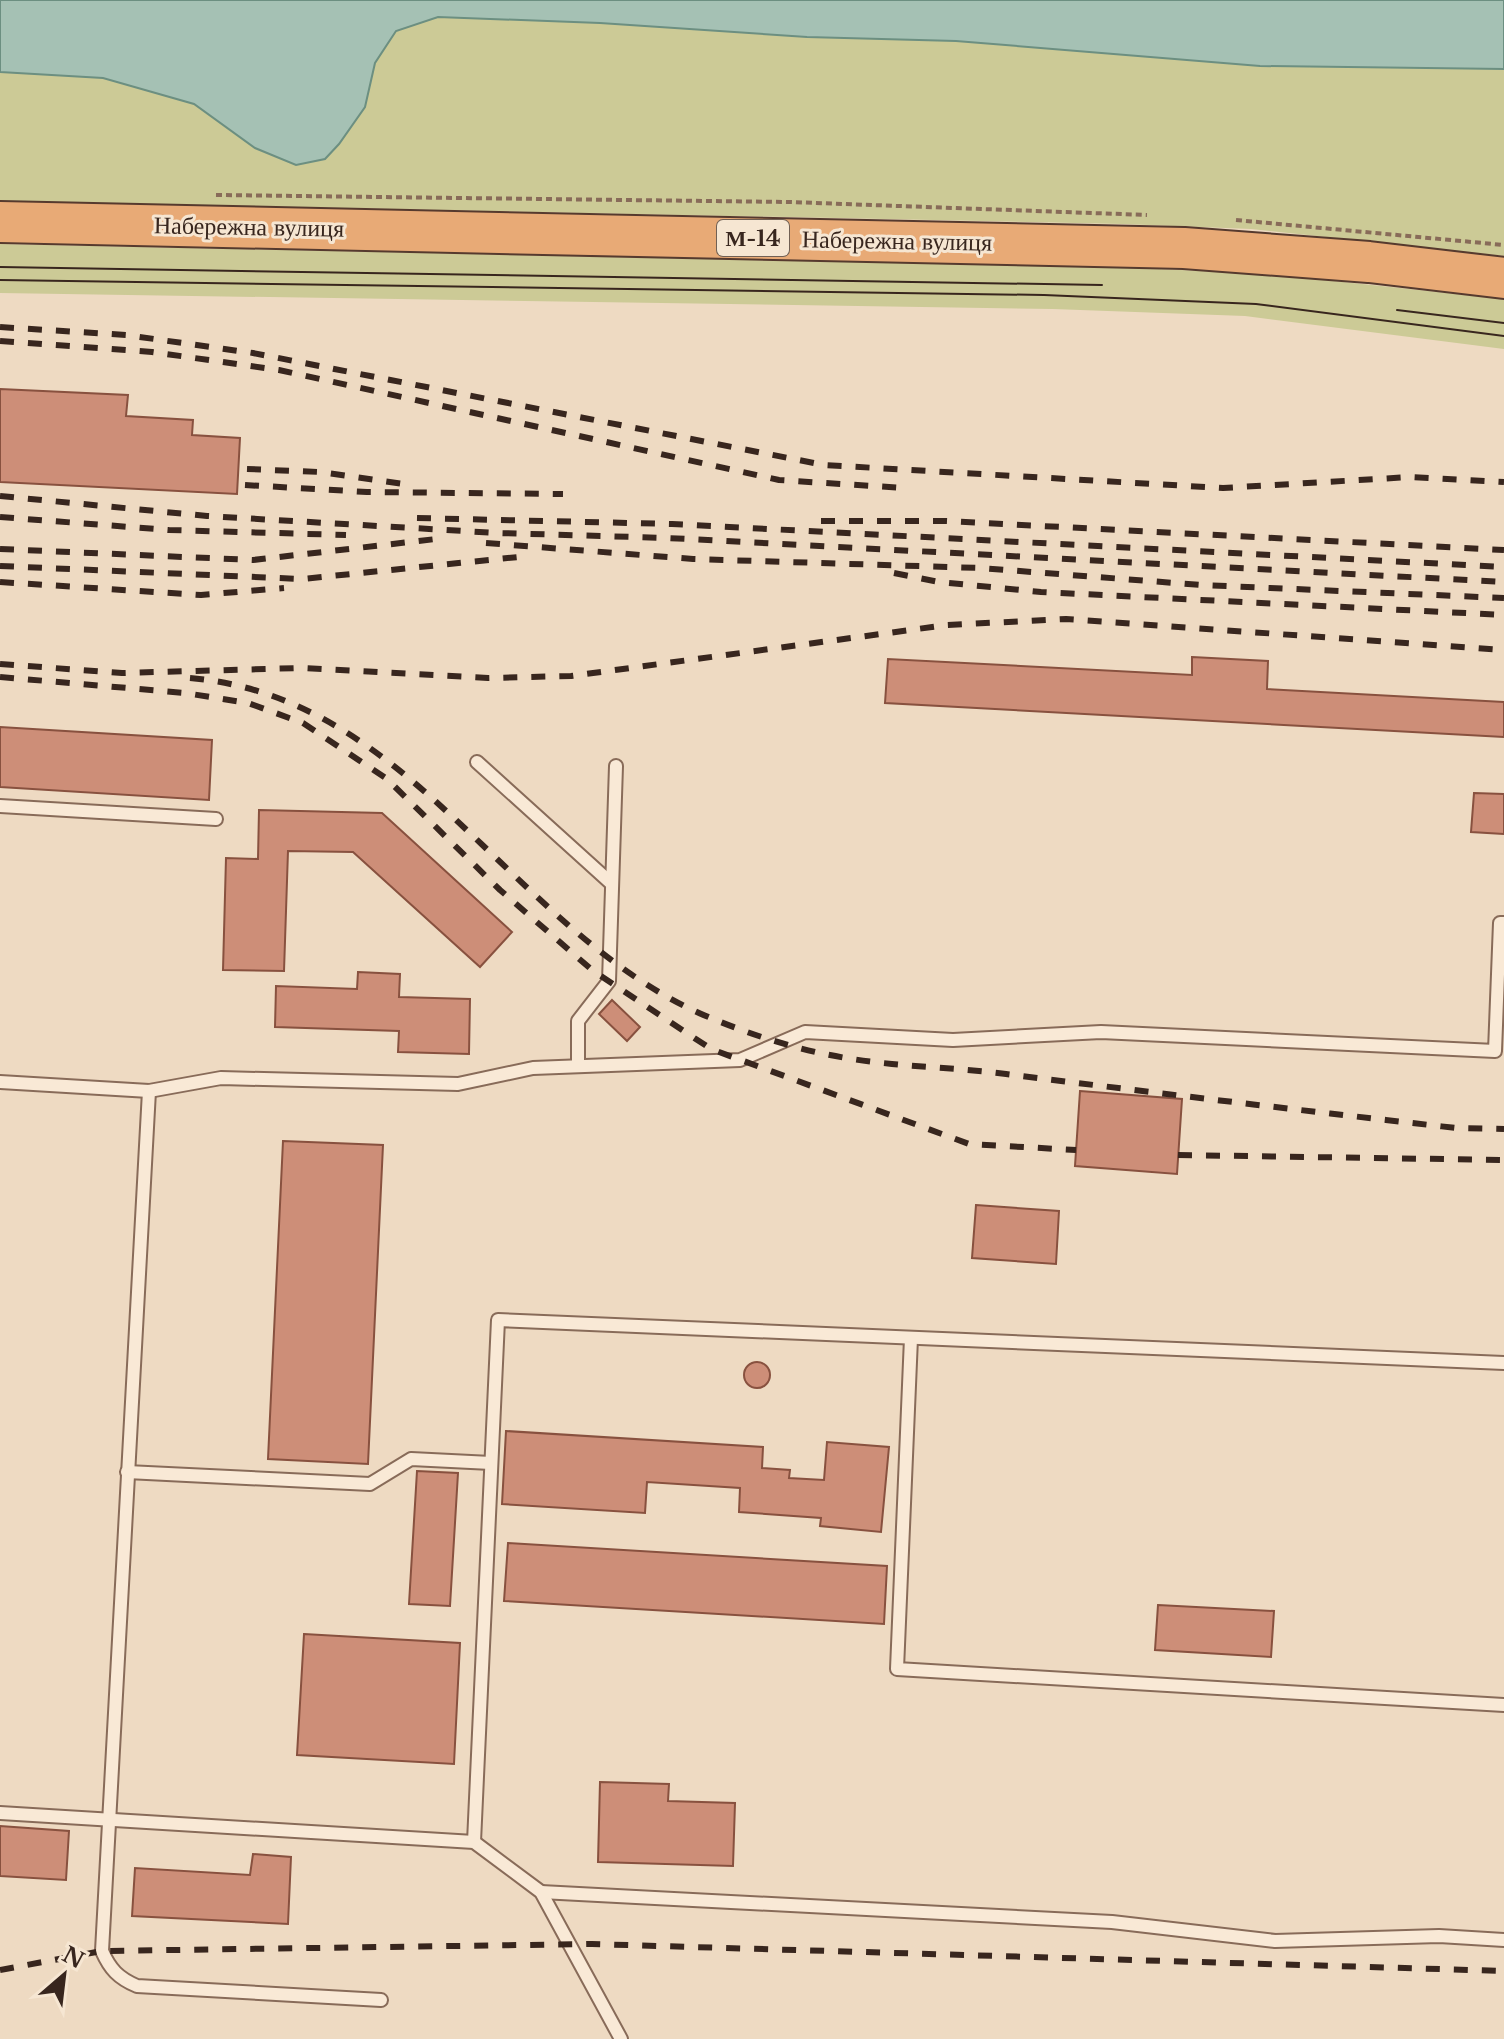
<svg xmlns="http://www.w3.org/2000/svg" width="1504" height="2039" font-family="'Libre Baskerville',serif">
<rect width="100%" height="100%" fill="#eedac2"/>
<g fill="#ccca96">
<path d="M 437,17 L 600,23 L 807,37 L 956,41 L 1260,66 L 1504,69 L 1504,256 L 1251,229 L 1122,224 L 0,201 L 0,72 L 103,78 L 194,104 L 255,148 L 365,107 L 375,63 L 396,31 Z"/>
<path d="M 0,244 L 1137,268 L 1268,274 L 1504,299 L 1504,349 L 1245,316 L 1053,309 L 0,293 Z"/>
</g>
<path fill="#a5c1b4" stroke="#6c8f81" stroke-width="2" d="M 0,0 L 1504,0 L 1504,69 L 1260,66 L 956,41 L 807,37 L 600,23 L 438,17 L 396,31 L 375,63 L 365,107 L 339,144 L 325,159 L 296,165 L 255,148 L 194,104 L 103,78 L 0,72 Z"/>
<g fill="#cd8e78" stroke="#88513f" stroke-width="2">
<path d="M 0,389 L 128,395 L 126,416 L 193,420 L 192,435 L 240,438 L 237,494 L 0,482 Z"/>
<path d="M 1192,657 L 1268,661 L 1267,689 L 1504,702 L 1504,737 L 885,703 L 888,659 L 1192,675 Z"/>
<path d="M 0,727 L 212,740 L 209,800 L 0,787 Z"/>
<path d="M 1474,793 L 1504,794 L 1504,834 L 1471,832 Z"/>
<path d="M 259,810 L 382,813 L 512,932 L 480,967 L 353,852 L 288,851 L 284,971 L 223,970 L 226,858 L 258,859 Z"/>
<path d="M 358,972 L 400,974 L 399,997 L 470,999 L 469,1054 L 398,1052 L 399,1031 L 275,1027 L 276,986 L 357,989 Z"/>
<path d="M 612,1000 L 640,1027 L 627,1041 L 599,1014 Z"/>
<path d="M 1080,1091 L 1182,1099 L 1177,1174 L 1075,1166 Z"/>
<path d="M 283,1141 L 383,1145 L 368,1464 L 268,1459 Z"/>
<path d="M 976,1205 L 1059,1211 L 1056,1264 L 972,1258 Z"/>
<circle cx="757" cy="1375" r="13"/>
<path d="M 506,1431 L 763,1447 L 762,1468 L 790,1470 L 789,1478 L 824,1480 L 827,1442 L 889,1447 L 881,1532 L 820,1526 L 821,1518 L 739,1512 L 740,1488 L 647,1482 L 645,1513 L 502,1504 Z"/>
<path d="M 417,1471 L 458,1473 L 450,1606 L 409,1604 Z"/>
<path d="M 508,1543 L 887,1566 L 884,1624 L 504,1601 Z"/>
<path d="M 1158,1605 L 1274,1611 L 1271,1657 L 1155,1650 Z"/>
<path d="M 304,1634 L 460,1643 L 454,1764 L 297,1755 Z"/>
<path d="M 600,1782 L 669,1784 L 668,1801 L 735,1803 L 733,1866 L 598,1862 Z"/>
<path d="M 0,1826 L 69,1831 L 66,1880 L 0,1876 Z"/>
<path d="M 253,1854 L 291,1857 L 288,1924 L 132,1916 L 135,1868 L 250,1875 Z"/>
</g>
<g fill="none" stroke-linecap="round" stroke-linejoin="round">
<g stroke="#886b59" stroke-width="16">
<g id="service">
<path d="M 477,762 L 612,884"/>
<path d="M 0,806 L 216,819"/>
<path d="M 578,1066 L 578,1021 L 609,981 L 616,766"/>
<path d="M 0,1082 L 149,1091 L 221,1078 L 458,1084 L 533,1068 L 740,1060 L 805,1032 L 953,1040 L 1101,1032 L 1495,1051 L 1500,923 L 1504,923"/>
<path d="M 149,1091 L 102,1951 C 110,1969 118,1978 137,1986 L 381,2000"/>
<path d="M 911,1338 L 897,1669 L 1504,1705"/>
<path d="M 127,1472 L 370,1484 L 411,1459 L 491,1463"/>
<path d="M 0,1813 L 474,1842 L 541,1892 L 621,2039"/>
<path d="M 474,1842 L 498,1320 L 1504,1363"/>
<path d="M 541,1892 L 1112,1922 L 1275,1941 L 1439,1936 L 1504,1940"/>
</g>
</g>
<g stroke="#563a2e" stroke-width="44">
<path id="trunk" d="M 0,222 L 1184,248 L 1369,262 L 1504,278"/>
</g>
<g stroke="#886b59" stroke-width="4" stroke-dasharray="6 4" stroke-linecap="butt">
<path d="M 216,195 L 789,202 L 1147,215"/>
<path d="M 1236,220 L 1504,245"/>
</g>
<use href="#service" stroke="#f9e9d6" stroke-width="12"/>
<use href="#trunk" stroke="#e8aa76" stroke-width="40"/>
<g stroke="#38261e" stroke-width="2">
<path d="M 0,267 L 1102,285"/>
<path d="M 0,280 L 1044,295 L 1256,304 L 1504,336"/>
<path d="M 1397,310 L 1504,323"/>
</g>
<g stroke="#38261e" stroke-width="6" stroke-dasharray="14 14" stroke-linecap="butt">
<path d="M 0,327 L 126,335 L 253,353 L 824,465 L 1223,488 L 1411,477 L 1504,482"/>
<path d="M 0,341 L 152,352 L 279,370 L 779,480 L 904,488"/>
<path d="M 247,469 L 320,472 L 404,484"/>
<path d="M 245,485 L 367,492 L 563,494"/>
<path d="M 0,496 L 207,516 L 498,533 L 668,538 L 1504,582"/>
<path d="M 0,517 L 169,530 L 346,535"/>
<path d="M 417,518 L 672,524 L 1504,567"/>
<path d="M 821,521 L 946,521 L 1504,550"/>
<path d="M 486,543 L 693,559 L 980,568 L 1201,585 L 1504,598"/>
<path d="M 0,549 L 253,560 L 436,539"/>
<path d="M 0,566 L 302,579 L 528,556"/>
<path d="M 894,573 L 939,582 L 1041,592 L 1504,615"/>
<path d="M 0,582 L 201,595 L 284,588"/>
<path d="M 0,664 L 122,673 L 302,668 L 488,678 L 571,676 L 947,625 L 1066,619 L 1504,650"/>
<path d="M 0,677 L 185,693 L 248,703 L 303,723 L 387,779 L 500,890 L 592,970 L 711,1049 L 969,1144 L 1076,1150"/>
<path d="M 190,678 C 414,697 512,933 706,1016 C 751,1035 798,1050 846,1058 C 899,1067 953,1067 1006,1074 C 1156,1093 1306,1111 1456,1128 L 1504,1129"/>
<path d="M 1178,1155 L 1504,1160"/>
<path d="M 0,1970 L 102,1951 L 592,1944 L 1504,1971"/>
</g>
</g>
<g text-anchor="middle" stroke-width="6" stroke-linejoin="round" paint-order="stroke">
<rect fill="#f6e6d2" stroke="#716054" stroke-width="2" x="717" y="220" width="72" height="36" rx="6"/>
<g font-size="22" font-weight="bold" fill="#38261e">
<text x="753" y="246">М-14</text>
</g>
<g font-size="24" fill="#38261e" stroke="#f6e6d2">
<text transform="translate(249 227) rotate(1)" y="8">Набережна вулиця</text>
<text transform="translate(897 241) rotate(1)" y="8">Набережна вулиця</text>
</g>
</g>
<g transform="translate(64 1975) rotate(28)" stroke="#f6e6d2" stroke-width="6" paint-order="stroke">
<path d="M0-6L14 30L0 20L-14 30Z" fill="#38261e"/>
<text y="-12" font-size="22" font-weight="bold" text-anchor="middle" fill="#38261e">N</text>
</g>
</svg>
